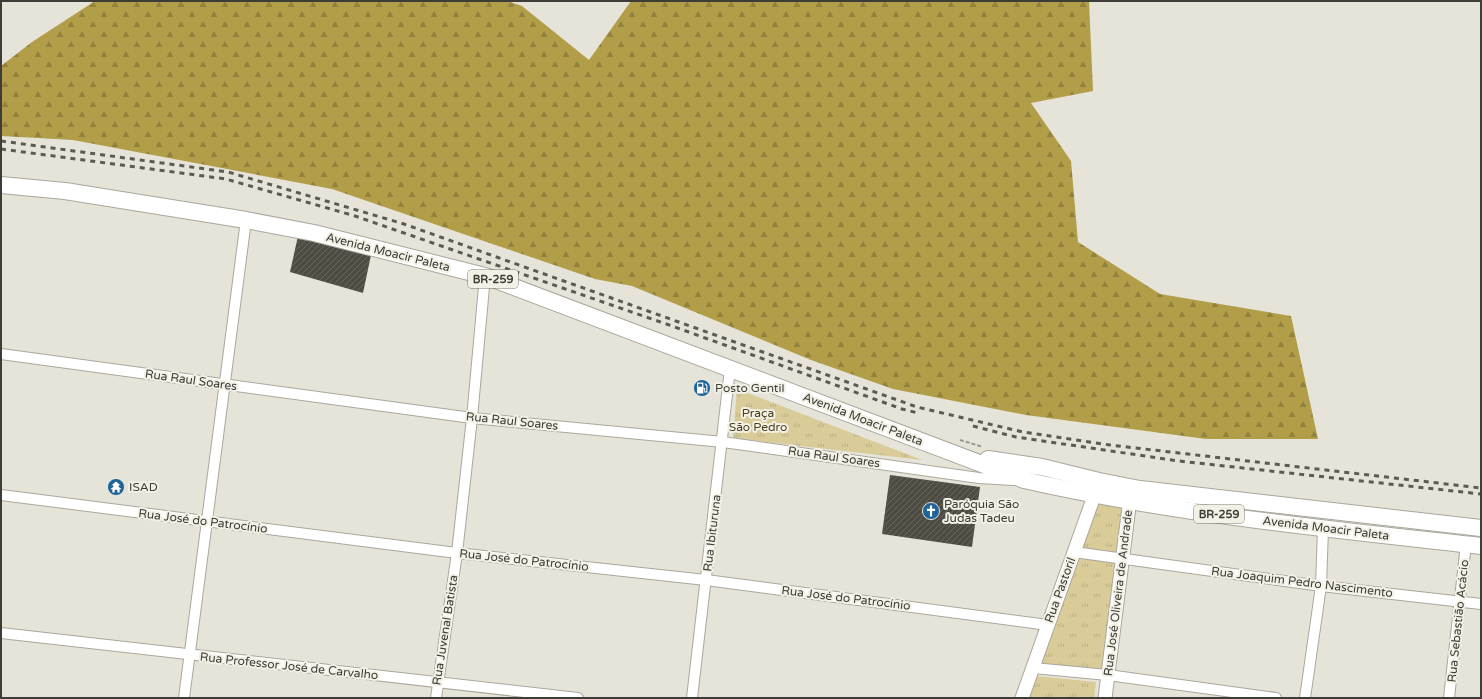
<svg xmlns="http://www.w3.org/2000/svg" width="1482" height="699" font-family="'Varela Round',sans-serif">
<defs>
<pattern id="grass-tufts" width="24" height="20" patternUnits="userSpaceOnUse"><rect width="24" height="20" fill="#d9cc98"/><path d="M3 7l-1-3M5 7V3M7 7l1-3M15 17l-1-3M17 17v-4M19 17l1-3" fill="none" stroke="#bbb084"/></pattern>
<pattern id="forest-firs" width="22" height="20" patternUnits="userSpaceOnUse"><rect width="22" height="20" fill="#b29e49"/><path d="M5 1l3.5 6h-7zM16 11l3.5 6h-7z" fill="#92823e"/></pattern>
<pattern id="building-hatch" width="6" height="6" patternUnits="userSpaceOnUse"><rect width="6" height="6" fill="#4f4d43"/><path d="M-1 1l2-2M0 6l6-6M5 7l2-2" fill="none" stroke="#67655d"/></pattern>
</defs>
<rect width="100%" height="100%" fill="#e6e3d8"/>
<g fill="url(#grass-tufts)">
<path d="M 737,389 L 922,460 L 733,438 Z"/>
<path d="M 1095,497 L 1128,503 L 1121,559 L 1075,550 Z"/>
<path d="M 1074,553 L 1121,562 L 1102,671 L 1038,666 Z"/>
<path d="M 1036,676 L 1096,682 L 1094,698 L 1028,698 Z"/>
</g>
<path fill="url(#forest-firs)" d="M 95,1 L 507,1 L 522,6 L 589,60 L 631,1 L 1089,1 L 1093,91 L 1031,103 L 1071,161 L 1078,242 L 1160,294 L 1291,316 L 1318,439 L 1206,439 L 1026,415 L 893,389 L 811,360 L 632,286 L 595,279 L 332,189 L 73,140 L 1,136 L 1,66 L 32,42 Z"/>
<g fill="url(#building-hatch)">
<path d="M 298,236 L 371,255 L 363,293 L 290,272 Z"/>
<path d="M 890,475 L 980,487 L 972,547 L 882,534 Z"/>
</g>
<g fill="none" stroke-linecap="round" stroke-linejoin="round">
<g stroke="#aaa79d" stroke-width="12">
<g id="minor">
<path d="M 1,354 L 472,418 L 723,442 L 979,478 L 1013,480"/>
<path d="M 1,495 L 457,553 L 706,580 L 1048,625"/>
<path d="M 1074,552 L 1321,586 L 1481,604"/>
<path d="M 1,633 L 578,698"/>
<path d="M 1033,668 L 1108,675 L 1276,698"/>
<path d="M 184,698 L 246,220"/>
<path d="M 436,698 L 457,553 L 472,418 L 485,276"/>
<path d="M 692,698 L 730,369"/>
<path d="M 1305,698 L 1321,586 L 1323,529"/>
<path d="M 1449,698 L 1466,544"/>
</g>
</g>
<g stroke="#aaa79d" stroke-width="15">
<g id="tertiary">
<path d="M 1022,698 L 1098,485"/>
<path d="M 1105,698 L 1131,491"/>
</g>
</g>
<g stroke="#aaa79d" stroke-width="18">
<g id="primary">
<path d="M 1,185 L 65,191 L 246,220 L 314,233 L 485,276 L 1024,480 C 1174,514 1328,529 1481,546"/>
<path d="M 988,459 L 1042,467 L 1099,481 L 1140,489 L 1481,528"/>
</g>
</g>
<path stroke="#98968e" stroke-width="2" stroke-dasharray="4 2" stroke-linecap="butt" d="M 960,440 L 983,447"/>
<use href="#minor" stroke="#fff" stroke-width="10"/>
<use href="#tertiary" stroke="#fff" stroke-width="13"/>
<use href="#primary" stroke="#fff" stroke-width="16"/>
<g stroke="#5b5a54" stroke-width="3" stroke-dasharray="5 5" stroke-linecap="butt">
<path d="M 1,141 L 228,172 L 404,224 L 917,407 L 1023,432 L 1110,445 L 1481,488"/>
<path d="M 1,149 L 226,179 L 355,216 L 672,326 L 902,409 L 918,413"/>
<path d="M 973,426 L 1016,437 L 1179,461 L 1481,494"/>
</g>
</g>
<defs>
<g id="fuel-disc" transform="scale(0.9)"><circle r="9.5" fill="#1f6499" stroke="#f3f0e5"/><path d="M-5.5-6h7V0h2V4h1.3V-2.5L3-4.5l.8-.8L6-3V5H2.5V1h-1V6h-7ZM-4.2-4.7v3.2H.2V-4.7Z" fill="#fff"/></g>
<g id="temple-disc" transform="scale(0.9)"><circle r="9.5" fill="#1f6499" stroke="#f3f0e5"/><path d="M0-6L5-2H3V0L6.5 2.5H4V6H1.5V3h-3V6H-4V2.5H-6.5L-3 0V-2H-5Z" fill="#fff"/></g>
<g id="church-disc" transform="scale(0.9)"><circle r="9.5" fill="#1f6499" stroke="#f3f0e5"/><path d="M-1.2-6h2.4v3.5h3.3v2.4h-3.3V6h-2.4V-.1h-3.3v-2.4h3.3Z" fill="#fff"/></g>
</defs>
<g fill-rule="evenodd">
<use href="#fuel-disc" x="702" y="388"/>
<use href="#temple-disc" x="116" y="487"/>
<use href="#church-disc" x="931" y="511"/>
</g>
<g text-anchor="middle" stroke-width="4" stroke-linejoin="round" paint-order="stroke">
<g fill="#f3f0e5" stroke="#74726b" stroke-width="1">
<rect x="468" y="270" width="50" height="18" rx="3"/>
<rect x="1194" y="505" width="50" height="18" rx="3"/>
</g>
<g font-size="11" font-weight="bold" fill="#3d3c37">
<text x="493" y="283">BR-259</text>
<text x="1219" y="518">BR-259</text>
</g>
<g font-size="12" fill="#3d3c37" stroke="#f3f0e5">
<text transform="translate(388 252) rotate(14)" y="4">Avenida Moacir Paleta</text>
<text transform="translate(191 380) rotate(8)" y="4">Rua Raul Soares</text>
<text transform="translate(863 419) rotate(21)" y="4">Avenida Moacir Paleta</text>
<text transform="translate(512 421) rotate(6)" y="4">Rua Raul Soares</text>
<text transform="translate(834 457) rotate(8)" y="4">Rua Raul Soares</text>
<text transform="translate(203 521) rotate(7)" y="4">Rua José do Patrocínio</text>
<text transform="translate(1326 528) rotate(7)" y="4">Avenida Moacir Paleta</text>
<text transform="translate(712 533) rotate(-83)" y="4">Rua Ibituruna</text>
<text transform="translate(524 560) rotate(6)" y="4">Rua José do Patrocínio</text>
<text transform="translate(1302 582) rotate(7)" y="4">Rua Joaquim Pedro Nascimento</text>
<text transform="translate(1060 590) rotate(-70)" y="4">Rua Pastoril</text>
<text transform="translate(1118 593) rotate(-83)" y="4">Rua José Oliveira de Andrade</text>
<text transform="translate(846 598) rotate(7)" y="4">Rua José do Patrocínio</text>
<text transform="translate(1458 621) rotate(-84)" y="4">Rua Sebastião Acácio</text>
<text transform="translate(445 630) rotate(-81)" y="4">Rua Juvenal Batista</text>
<text transform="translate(289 666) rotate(6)" y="4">Rua Professor José de Carvalho</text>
</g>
<g font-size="12" fill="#3d3c37" stroke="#f3f0e5" text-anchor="start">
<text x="715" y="392">Posto Gentil</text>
<text x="129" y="491">ISAD</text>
<text x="944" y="508">Paróquia São<tspan x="944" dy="14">Judas Tadeu</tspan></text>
</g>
<g font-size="12" fill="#4a411d" stroke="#f3f0e5">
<text x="758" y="417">Praça<tspan x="758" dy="14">São Pedro</tspan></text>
</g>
</g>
<rect width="1482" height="699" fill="none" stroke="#3d3c37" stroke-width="4"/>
</svg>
